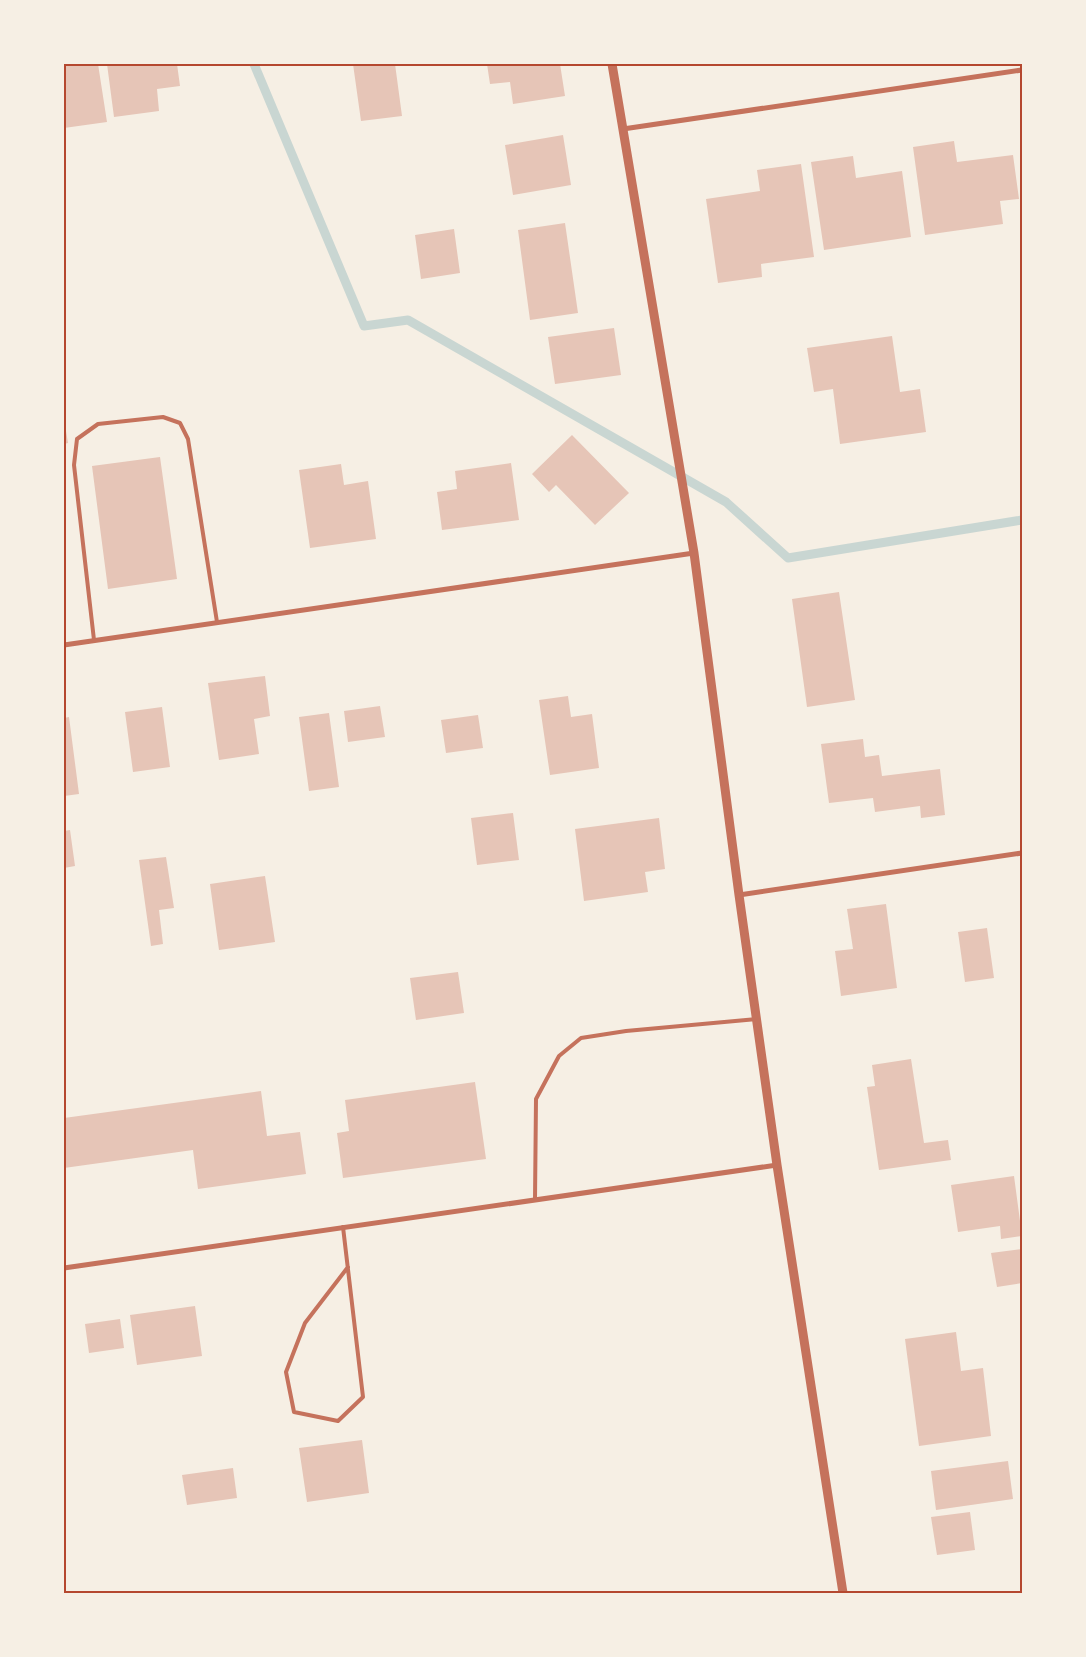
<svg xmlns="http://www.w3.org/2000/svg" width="1086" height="1657" font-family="Rubik,sans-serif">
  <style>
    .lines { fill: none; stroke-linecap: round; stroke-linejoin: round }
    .stream { stroke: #c9d6d2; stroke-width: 9 }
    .building { fill: #e6c5b7 }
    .service { stroke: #c5725c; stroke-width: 4 }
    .minor { stroke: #c5725c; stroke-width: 5 }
    .tertiary { stroke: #c5725c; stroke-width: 9 }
    .neatline { fill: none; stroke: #b5482f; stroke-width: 2 }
  </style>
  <rect width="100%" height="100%" fill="#f6efe4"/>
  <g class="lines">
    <!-- stream -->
    <path class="stream" d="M254 64 364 326 408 320 726 502 788 558 1022 520"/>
  </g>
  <!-- building -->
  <path class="building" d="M64 64H98L107 122 64 128Z
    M107 64H177L180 86 157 89 159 111 114 117Z
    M353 64H395L402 116 361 121Z
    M487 64H560L565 96 513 104 510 82 490 84Z
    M563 135 571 185 513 195 505 145Z
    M954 141 957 162 1013 155 1019 199 1000 201 1003 224 925 235 913 147Z
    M853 156 856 178 902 171 911 237 824 250 811 162Z
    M801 164 814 257 761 264 762 277 718 283 706 199 760 191 757 170Z
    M565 223 578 313 530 320 518 230Z
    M454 229 460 273 421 279 415 235Z
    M614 328 621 375 555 384 548 337Z
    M892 336 900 392 920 389 926 432 840 444 833 389 814 392 807 348Z
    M64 419 68 443 64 444Z
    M572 435 629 493 595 525 556 485 549 492 532 474Z
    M160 457 177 579 108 589 92 466Z
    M511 463 519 520 442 530 437 492 457 489 455 471Z
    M341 464 344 485 368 481 376 539 310 548 299 470Z
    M839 592 855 700 807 707 792 599Z
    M265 676 270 716 254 719 259 754 219 760 208 683Z
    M568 696 571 717 592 714 599 768 550 775 539 700Z
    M380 706 385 737 348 742 344 711Z
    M162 707 170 767 133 772 125 712Z
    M329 713 339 787 309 791 299 717Z
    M478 715 483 748 446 753 441 720Z
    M69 717 79 794 64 796V718Z
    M863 739 865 757 879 755 882 776 940 769 945 815 921 818 920 806 875 812 873 798 829 803 821 744Z
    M513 813 519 860 477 865 471 818Z
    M659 818 665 869 645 872 648 892 584 901 575 829Z
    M70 830 75 866 64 868V831Z
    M166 857 174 908 159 910 163 944 151 946 139 860Z
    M265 876 275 942 219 950 210 884Z
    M886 904 897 988 841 996 835 951 853 949 847 909Z
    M987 928 994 978 965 982 958 932Z
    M458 972 464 1013 416 1020 410 978Z
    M911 1059 924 1143 948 1140 951 1160 879 1170 867 1087 875 1086 872 1065Z
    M475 1082 486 1159 343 1178 337 1133 349 1131 345 1100Z
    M261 1091 267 1136 300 1132 306 1174 198 1189 193 1150 64 1168V1118Z
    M1014 1176 1022 1236 1001 1239 1000 1226 958 1232 951 1185Z
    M1022 1249V1283L997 1287 991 1253Z
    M195 1306 202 1356 137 1365 130 1315Z
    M120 1319 124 1348 89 1353 85 1324Z
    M956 1332 961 1371 983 1368 991 1436 919 1446 905 1339Z
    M362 1440 369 1493 307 1502 299 1448Z
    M1008 1461 1013 1499 936 1510 931 1471Z
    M233 1468 237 1498 187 1505 182 1475Z
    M970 1512 975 1550 937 1555 931 1517Z"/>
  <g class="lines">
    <!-- service -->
    <path class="service" d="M94 640 74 465 77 439 98 424 163 417 180 423 188 439 217 622
      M535 1199 536 1099 559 1056 581 1038 626 1031 757 1019
      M343 1227 363 1397 338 1421 294 1412 286 1372 305 1323 348 1267"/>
    <!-- minor -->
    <path class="minor" d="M623 129 1022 70
      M64 645 694 553
      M739 895 1022 853
      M64 1268 777 1165"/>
    <!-- tertiary -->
    <path class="tertiary" d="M612 64 694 553 739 895 777 1165 843 1593"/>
  </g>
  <!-- border -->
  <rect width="1086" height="1657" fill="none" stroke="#f6efe4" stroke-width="130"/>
  <rect x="65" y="65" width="956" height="1527" class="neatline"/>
</svg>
